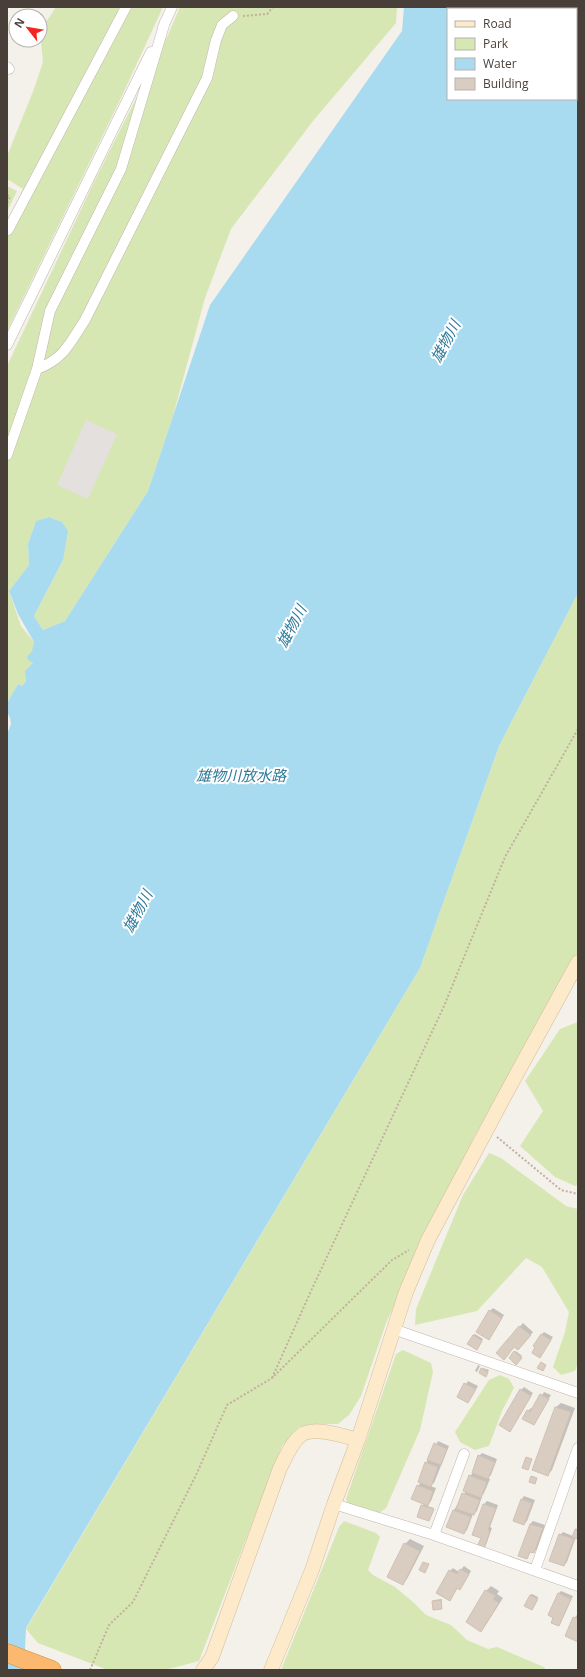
<svg xmlns="http://www.w3.org/2000/svg" width="585" height="1677" font-family="'Open Sans','Noto Sans JP',sans-serif">
  <style>
    .green { fill: #d7e7b4 }
    .parking { fill: #e3e0de }
    .water { fill: #a8dbef; fill-rule: evenodd }
    .shadow { fill: #0003 }
    .building { fill: #d9cdc2; stroke: #d0c1b2 }
    .lines { fill: none; stroke-linecap: round; stroke-linejoin: round }
    .street-casing { stroke: #c0b6ac; stroke-width: 11 }
    .secondary-casing { stroke: #d3bc9a; stroke-width: 15 }
    .highway-casing { stroke: #d98c3e; stroke-width: 19 }
    .path { stroke: #c1b09e; stroke-width: 2; stroke-dasharray: 2 2; stroke-linecap: butt }
    .street { stroke: #fff; stroke-width: 10 }
    .secondary { stroke: #fdeacb; stroke-width: 14 }
    .highway { stroke: #fab96f; stroke-width: 18 }
    .labels { text-anchor: middle; dominant-baseline: central; stroke-width: 4; stroke-linejoin: round; paint-order: stroke }
    .water-label { font-size: 15px; font-style: italic; fill: #2e7a9a; stroke: #fff }
  </style>
  <rect width="100%" height="100%" fill="#f4f0ea"/>
  <!-- green -->
  <path class="green" d="M56 7H163L120 100 7 331V222L23 189 7 179V156L34 89 43 62 40 31Z
    M180 7H397L396 23 313 121 231 229 205 298 173 416 148 491 65 621 43 630 34 616 63 560 62 522 49 517 36 521 28 544 29 565 9 591 21 626 34 642C33 649 34 655 33 662 33 669 27 680 22 686L18 684 7 703V366L95 180 168 35Z
    M7 186 17 191 7 212Z
    M578 593V952L474 1137 386 1323 361 1396 349 1415 338 1424H313L299 1427 282 1446 199 1661 165 1670H108L38 1643 26 1629 420 968 499 746Z
    M578 1022V1184L575 1186 555 1177 520 1146 543 1111 525 1081 560 1029Z
    M489 1153 501 1158 566 1206 578 1209V1363L575 1371 561 1375 553 1367 565 1332 569 1312 542 1267 526 1258 477 1311 415 1325 416 1309 463 1195Z
    M403 1350 431 1363 433 1372 420 1430 386 1508 378 1514 348 1506 346 1499 396 1354Z
    M500 1375 509 1379 514 1388 502 1411 489 1446 475 1450 460 1442 455 1432 489 1380Z
    M344 1521 376 1533 380 1537 368 1570 373 1575 395 1587 413 1602 426 1615 451 1625 467 1640 488 1649 497 1647 544 1667 546 1670H281L339 1527Z"/>
  <!-- parking -->
  <path class="parking" d="M86 420 117 434 88 499 57 485Z"/>
  <!-- water -->
  <path class="water" d="M404 7H578V593L499 746 420 968 26 1628 24 1670H7V734L11 724 10 718 7 712V703L18 684 22 686 26 681 25 671 33 663 28 660 27 657 32 651 34 642 18 614 9 591 29 565 28 544 36 521 49 517 62 522 68 531 63 560 34 616 43 630 65 621 148 491 210 305 402 31ZM448 9H576V99H448Z"/>
  <!-- shadow -->
  <path class="shadow" d="M493 1308 504 1315 491 1336 490 1311Z
    M523 1323 533 1332 521 1346H515L497 1353Z
    M544 1332 553 1337 540 1357 542 1334Z
    M475 1334 483 1339 478 1348 473 1335Z
    M516 1351 522 1356 516 1363 510 1358Z
    M478 1365 480 1366 477 1372 475 1371Z
    M483 1368 489 1370 487 1374 480 1373Z
    M468 1381 478 1386 468 1402 458 1397Z
    M524 1387 533 1393 512 1428 521 1390Z
    M544 1392 551 1395 534 1424 528 1411 531 1408 533 1409Z
    M561 1403 575 1408 552 1470 548 1475 556 1407Z
    M438 1441 449 1446 434 1483 430 1486 436 1488 431 1501 427 1506 434 1508 429 1520 422 1506 425 1503 418 1486 421 1482 426 1463Z
    M482 1453 497 1459 491 1475 487 1478 490 1479 484 1493 481 1497H482L477 1511 473 1514 467 1530 464 1533 454 1510 466 1491 470 1476 474 1472 479 1456Z
    M524 1496 535 1500 527 1521 524 1524 522 1499Z
    M487 1501 498 1505 490 1527 492 1528 486 1545 483 1548 482 1537 473 1534 484 1504Z
    M533 1521 545 1525 537 1549 534 1552 531 1551 527 1558 530 1524Z
    M577 1528 578 1538 576 1537 567 1562 564 1565 560 1535 563 1532 573 1536Z
    M410 1539 424 1546 407 1579 402 1584 405 1544Z
    M464 1566 471 1571 463 1585 460 1588 458 1587 450 1600V1571L453 1568 459 1572Z
    M491 1586 499 1591 497 1594 503 1598 485 1626 481 1630 467 1622 486 1591Z
    M561 1591 573 1596 561 1622 558 1625 554 1617 558 1594Z
    M532 1594 538 1597 533 1607 530 1595Z
    M442 1599 441 1608 433 1601 434 1600Z
    M578 1614V1641L574 1618Z"/>
  <!-- building -->
  <path class="building" d="M489 1310 502 1318 489 1340 476 1332Z
    M519 1326 531 1335 518 1350 514 1347 504 1360 496 1353Z
    M541 1334 551 1340 540 1358 532 1353 535 1347 533 1346Z
    M473 1335 482 1341 477 1350 467 1344Z
    M514 1351 522 1358 516 1365 509 1358Z
    M541 1362 546 1365 543 1371 537 1368Z
    M481 1368 488 1372 486 1377 479 1373Z
    M464 1383 476 1389 468 1403 457 1397Z
    M520 1389 531 1396 510 1432 499 1425Z
    M540 1394 549 1399 534 1425 522 1419 527 1410 530 1412Z
    M555 1407 571 1412 548 1476 532 1470Z
    M434 1443 447 1449 441 1465 427 1460Z
    M478 1455 495 1462 488 1479 472 1473Z
    M526 1457 532 1459 528 1470 522 1468Z
    M425 1462 438 1467 431 1487 418 1482Z
    M469 1475 487 1482 481 1498 463 1491Z
    M531 1476 537 1478 535 1484 529 1482Z
    M417 1485 433 1491 428 1506 411 1499Z
    M462 1493 480 1500 474 1515 456 1509Z
    M521 1499 532 1503 524 1525 513 1521Z
    M483 1504 496 1508 488 1530 490 1531 484 1549 477 1547 481 1538 472 1535Z
    M421 1505 434 1509 429 1521 417 1517Z
    M453 1510 471 1517 464 1534 446 1527Z
    M530 1524 543 1528 534 1553 530 1552 527 1559 518 1556Z
    M575 1529 578 1530V1539L572 1537Z
    M559 1534 574 1539 564 1566 549 1561Z
    M404 1543 420 1551 403 1585 387 1577Z
    M423 1562 429 1564 425 1573 419 1570Z
    M460 1569 469 1574 460 1590 457 1588 450 1601 436 1593 449 1570 457 1574Z
    M485 1590 496 1596 493 1599 499 1603 481 1632 466 1622Z
    M558 1593 571 1599 559 1626 551 1623 553 1618 548 1615Z
    M530 1595 538 1599 532 1610 524 1606Z
    M441 1600 442 1609 433 1610 432 1601Z
    M573 1617 578 1619V1642L565 1636Z"/>
  <g class="lines">
    <defs>
      <path id="street" d="M163 27 172 7
        M7 67 9 69
        M8 230 126 7
        M7 345 151 52
        M37 369C64 359 70 343 85 320L207 78 216 40 222 25 233 16
        M7 455 37 369 50 311 121 169 165 22
        M393 1329 578 1393
        M334 1504 434 1535 578 1586
        M434 1535 464 1454
        M535 1570 578 1448"/>
      <path id="secondary" d="M203 1670 212 1657 280 1468C286 1457 290 1445 300 1436 312 1425 344 1436 358 1440
        M271 1670 312 1570 334 1504 358 1440 406 1292 428 1240 503 1099 578 962"/>
      <path id="highway" d="M7 1653 52 1670"/>
    </defs>
    <!-- street casing -->
    <use href="#street" class="street-casing"/>
    <!-- secondary casing -->
    <use href="#secondary" class="secondary-casing"/>
    <!-- highway casing -->
    <use href="#highway" class="highway-casing"/>
    <!-- path -->
    <path class="path" d="M243 16 267 14 273 7
      M7 195 10 197 7 203
      M497 1137 561 1190 578 1194
      M272 1378 311 1291 444 1006 505 857 578 729
      M90 1670 109 1625 133 1602 197 1473 227 1405 272 1378 392 1260 409 1250"/>
    <!-- street -->
    <use href="#street" class="street"/>
    <!-- secondary -->
    <use href="#secondary" class="secondary"/>
    <!-- highway -->
    <use href="#highway" class="highway"/>
  </g>
  <g class="labels">
    <!-- water labels -->
    <g class="water-label">
      <text transform="translate(445 341) rotate(-62)">雄物川</text>
      <text transform="translate(291 626) rotate(-62)">雄物川</text>
      <text x="241" y="775">雄物川放水路</text>
      <text transform="translate(137 911) rotate(-62)">雄物川</text>
    </g>
  </g>
  <!-- border -->
  <rect width="585" height="1677" fill="none" stroke="#483f38" stroke-width="16"/>
  <!-- legend -->
  <rect x="447" y="8" width="130" height="92" fill="#ffffff" stroke="#b6b2af"/>
  <rect x="455" y="21" width="20" height="6" fill="#fdeacb" stroke="#b6b2af"/>
  <text x="483" y="28" font-size="12" fill="#483f38">Road</text>
  <rect x="455" y="38" width="20" height="12" fill="#d7e7b4" stroke="#b6b2af"/>
  <text x="483" y="48" font-size="12" fill="#483f38">Park</text>
  <rect x="455" y="58" width="20" height="12" fill="#a8dbef" stroke="#b6b2af"/>
  <text x="483" y="68" font-size="12" fill="#483f38">Water</text>
  <rect x="455" y="78" width="20" height="12" fill="#d9cdc2" stroke="#b6b2af"/>
  <text x="483" y="88" font-size="12" fill="#483f38">Building</text>
  <!-- north arrow -->
  <g transform="translate(28 28) rotate(301)"><circle r="19" fill="#ffffff" stroke="#b6b2af"/>
  <path d="M0-3L7 15L0 10L-7 15Z" fill="#f42521"/>
  <text y="-6" font-size="11" font-weight="bold" text-anchor="middle" fill="#483f38">N</text>
  </g>
</svg>
